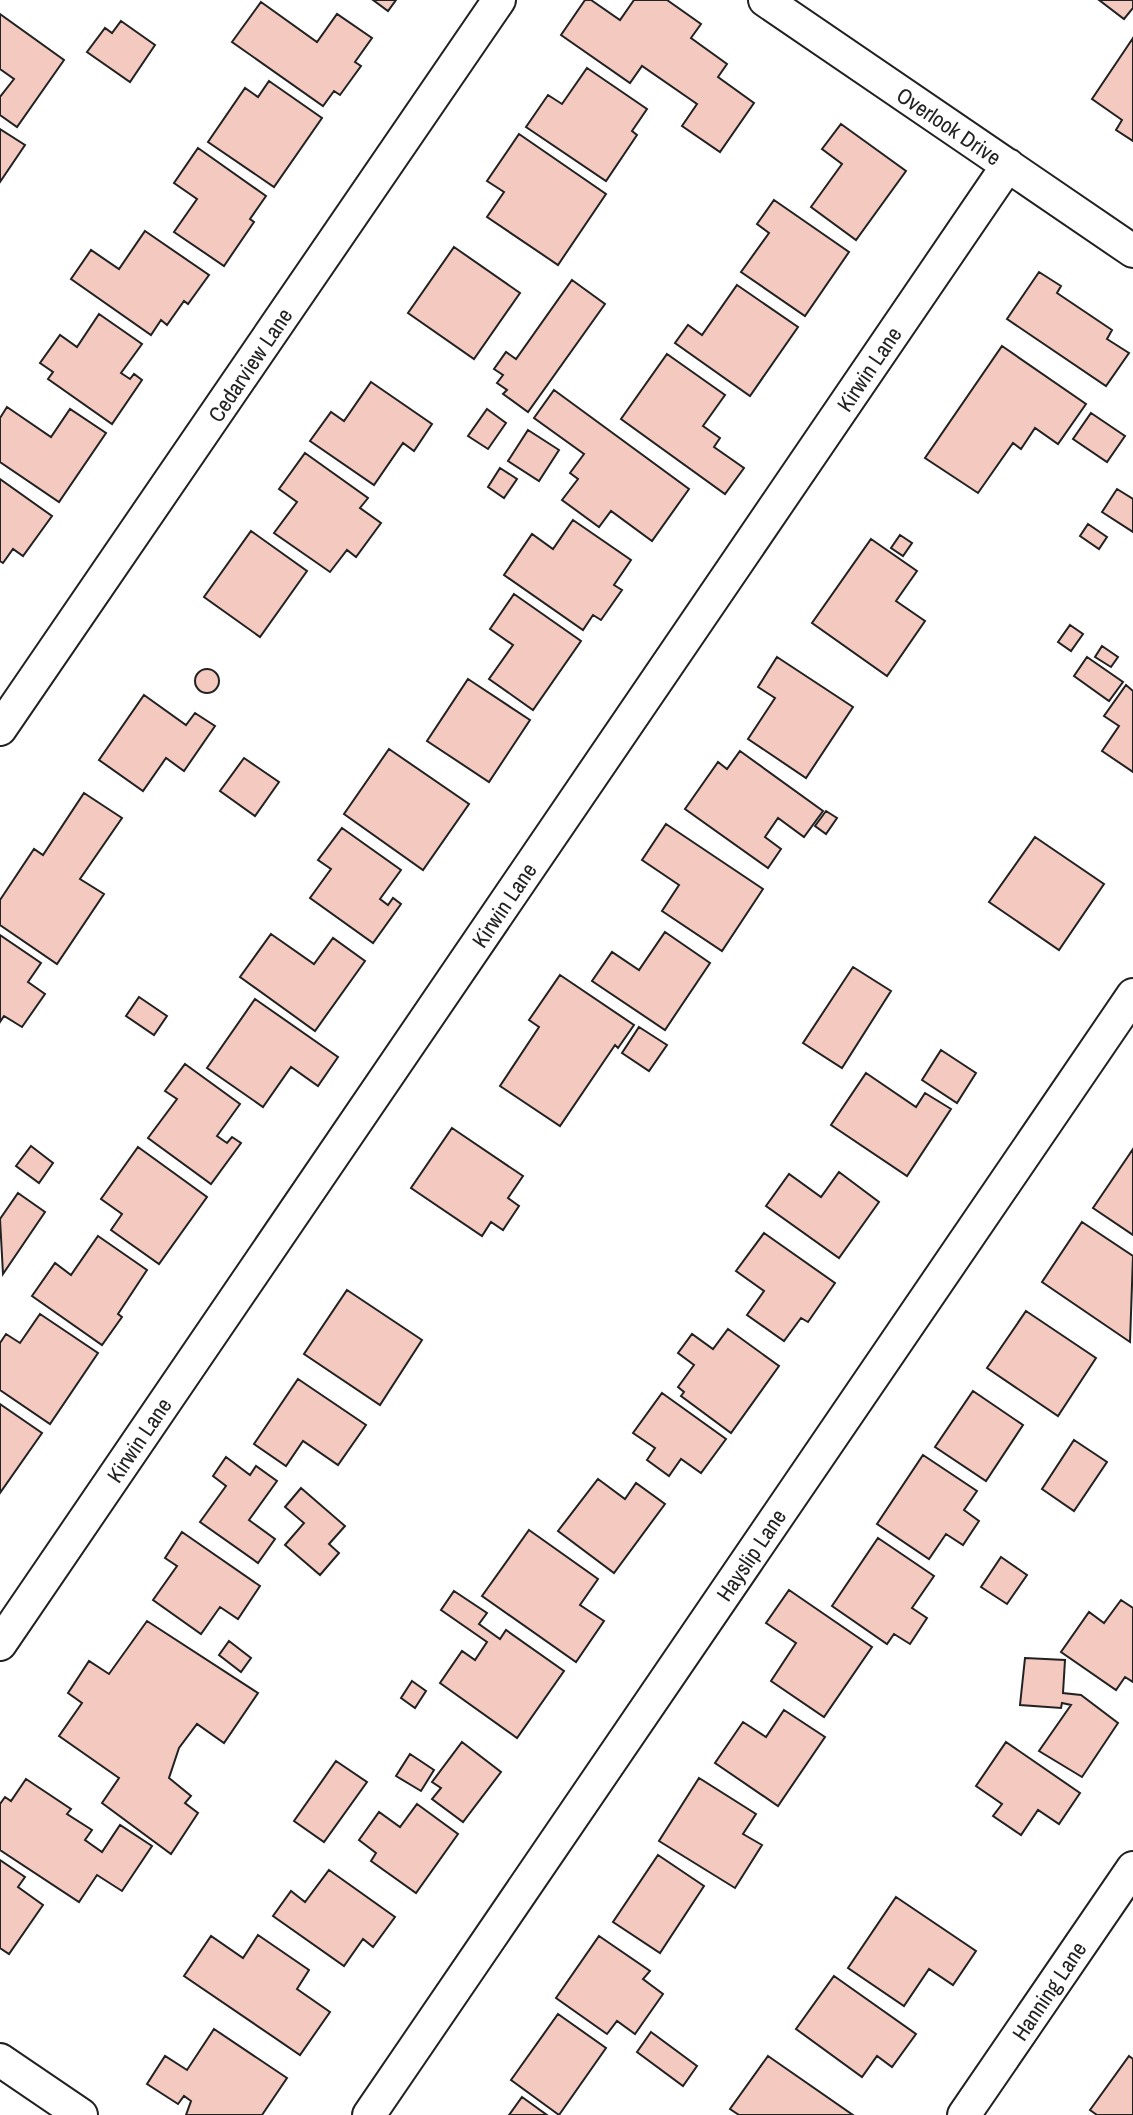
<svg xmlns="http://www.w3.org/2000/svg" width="1133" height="2115" font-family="'Archivo Narrow',sans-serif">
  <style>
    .building { fill: #f3c9c0; stroke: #222; stroke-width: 2 }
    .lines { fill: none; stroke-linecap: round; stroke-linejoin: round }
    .street-casing { stroke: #222; stroke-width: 36 }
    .street { stroke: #fff; stroke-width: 32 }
    .labels { text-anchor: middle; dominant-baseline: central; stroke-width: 6; stroke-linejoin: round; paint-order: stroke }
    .street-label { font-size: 22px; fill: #222; stroke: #fff }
  </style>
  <rect width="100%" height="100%" fill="#fff"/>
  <!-- building -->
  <path class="building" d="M373 0H396L388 11Z
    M585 0H591L620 20 634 0H667L701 24 691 38 727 64 718 77 754 103 720 152 682 126 697 104 642 66 630 83 561 35Z
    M1099 0H1133V8L1124 19Z
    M261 2 317 42 337 14 372 38 355 62 361 66 340 95 334 91 323 106 232 42Z
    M0 14 64 60 17 127 0 115V97L14 79 0 69Z
    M121 21 155 45 130 82 87 52 105 28 112 33Z
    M1133 38V141L1116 130 1122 120 1092 99Z
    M587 68 647 109 632 131 637 135 606 181 526 127 548 95 562 104Z
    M269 81 322 118 274 187 208 142 245 88 258 97Z
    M841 124 906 171 856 240 811 207 842 164 822 149Z
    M0 129 25 145 0 182Z
    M519 134 606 194 558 265 487 217 504 192 487 181Z
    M198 148 266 196 250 219 254 222 224 266 174 232 197 199 174 183Z
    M774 200 849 252 805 316 741 272 769 233 757 224Z
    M145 231 209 275 188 304 184 301 167 325 161 320 151 335 71 279 91 250 119 269Z
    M454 247 520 293 474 359 408 313Z
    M1039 272 1061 286 1057 293 1112 330 1107 339 1129 353 1106 386 1007 319Z
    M572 280 605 304 528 412 503 394 507 390 497 383 503 375 494 369 506 352 516 359Z
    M737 285 798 327 750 396 675 343 688 325 702 335Z
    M99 314 142 344 121 373 130 379 134 374 142 380 112 424 48 379 53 372 40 363 60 335 77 347Z
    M1002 346 1086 404 1058 444 1035 428 1021 449 1013 443 978 493 925 458Z
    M667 354 725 395 703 426 720 438 714 447 744 468 725 494 621 419Z
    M371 382 432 424 414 451 403 443 374 485 310 441 331 412 344 421Z
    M554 390 689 489 652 541 611 511 599 527 562 500 578 479 570 473 584 454 534 418Z
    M7 407 51 437 70 409 106 433 59 502 0 462V418Z
    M487 409 506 423 488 449 468 436Z
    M1091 413 1125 436 1107 462 1073 439Z
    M528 430 559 450 539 481 508 461Z
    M305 453 368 498 360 508 381 523 356 557 347 550 330 572 274 533 297 502 279 489Z
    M500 468 517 479 504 498 488 487Z
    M0 479 52 516 23 556 13 549 3 563 0 561Z
    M1117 489 1133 499V532L1102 512Z
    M573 520 631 560 614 585 622 590 601 620 593 615 583 630 504 575 532 534 553 549Z
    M1088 524 1107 537 1099 549 1080 536Z
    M251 531 307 571 260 637 204 597Z
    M900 535 912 543 903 556 891 548Z
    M871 539 917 571 896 601 925 621 887 676 812 623Z
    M514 594 581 641 533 710 489 679 513 645 490 629Z
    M1070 625 1083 634 1071 651 1058 642Z
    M1102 646 1118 657 1111 667 1095 657Z
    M777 657 853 707 806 778 748 739 775 698 758 687Z
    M1087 657 1123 682 1109 701 1074 676Z
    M195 681a12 12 0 1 1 24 0a12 12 0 1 1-24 0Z
    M468 679 530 720 489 782 427 741Z
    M1126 685 1133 691V772L1102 751 1119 726 1104 716Z
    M144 695 186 725 195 713 215 726 184 771 166 758 143 791 99 760Z
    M389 749 469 804 423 870 344 814Z
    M740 751 823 811 804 837 778 818 765 837 781 849 768 868 685 809 718 762 727 769Z
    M244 758 279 782 255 816 220 791Z
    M84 793 122 818 80 879 104 894 57 964 0 925V900L34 849 43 855Z
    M826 811 837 818 826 834 815 826Z
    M666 824 763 889 722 951 662 911 679 885 642 860Z
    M342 828 401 870 380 899 388 905 393 898 401 904 373 943 310 898 331 869 318 860Z
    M1035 837 1104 884 1059 950 989 902Z
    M665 932 710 963 665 1030 592 981 612 952 639 970Z
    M271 934 314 964 333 938 365 961 315 1031 240 977Z
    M0 935 41 963 28 982 45 994 22 1027 4 1016 0 1022Z
    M853 967 891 991 842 1068 803 1043Z
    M560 975 634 1025 618 1048 615 1045 560 1126 500 1086 539 1027 529 1020Z
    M139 997 167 1016 154 1035 126 1016Z
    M255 999 338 1057 318 1086 291 1067 263 1107 207 1068Z
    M639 1027 667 1045 649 1071 622 1053Z
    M941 1050 976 1073 957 1103 922 1080Z
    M185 1064 240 1104 217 1136 227 1143 232 1137 241 1143 211 1184 148 1138 177 1099 165 1091Z
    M866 1073 916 1107 925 1093 951 1109 907 1176 831 1125Z
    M452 1128 523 1176 508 1198 519 1206 503 1230 491 1222 482 1236 411 1188Z
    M31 1146 53 1163 39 1183 16 1166Z
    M138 1147 207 1197 159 1264 111 1230 122 1214 101 1199Z
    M1133 1149V1235L1093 1208Z
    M839 1172 879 1202 839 1258 766 1206 789 1174 821 1197Z
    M18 1193 45 1212 3 1274 0 1219Z
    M1082 1222 1133 1256 1130 1342 1042 1282Z
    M764 1233 835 1283 808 1322 801 1318 784 1341 747 1315 764 1291 736 1271Z
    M98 1236 147 1270 118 1314 122 1317 102 1345 32 1296 55 1263 71 1275Z
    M347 1290 422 1340 380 1405 304 1354Z
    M1026 1311 1096 1358 1058 1416 987 1368Z
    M40 1314 98 1353 50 1424 0 1390V1343L6 1334 20 1343Z
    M728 1329 779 1366 731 1433 681 1396 684 1392 678 1387 694 1365 678 1353 692 1334 713 1349Z
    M298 1379 366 1425 338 1465 303 1441 286 1466 254 1444Z
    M973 1391 1023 1425 986 1481 935 1447Z
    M662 1393 726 1439 701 1473 681 1459 669 1476 647 1460 655 1448 633 1433Z
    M0 1404 42 1433 0 1493Z
    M1074 1440 1107 1462 1074 1511 1042 1489Z
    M923 1455 977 1491 964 1510 979 1521 963 1545 946 1534 929 1559 877 1524Z
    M226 1457 250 1475 256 1466 277 1481 249 1520 275 1539 258 1563 200 1522 226 1486 213 1476Z
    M598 1479 625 1499 636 1483 665 1504 614 1573 558 1531Z
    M301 1488 345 1526 329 1544 339 1553 320 1575 285 1545 304 1523 285 1507Z
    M529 1530 598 1579 580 1605 604 1621 576 1662 482 1596Z
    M182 1532 260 1586 238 1619 220 1607 201 1634 153 1600 177 1566 165 1558Z
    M878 1538 934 1576 912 1608 927 1618 910 1644 894 1634 887 1644 832 1606Z
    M1001 1557 1027 1575 1007 1604 981 1587Z
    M789 1590 872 1647 824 1717 771 1681 796 1643 766 1623Z
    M454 1591 487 1613 479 1624 500 1639 506 1630 564 1671 517 1738 440 1683 462 1651 475 1660 487 1642 441 1610Z
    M1121 1600 1133 1608V1682L1125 1677 1116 1690 1061 1652 1089 1612 1104 1623Z
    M147 1621 258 1693 224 1743 197 1724 179 1748 169 1778 191 1796 185 1803 198 1813 171 1854 102 1803 119 1778 59 1736 82 1703 68 1693 89 1661 109 1674Z
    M229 1641 251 1658 241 1672 219 1655Z
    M1025 1658 1065 1660 1063 1693 1081 1695 1118 1723 1082 1777 1039 1751 1071 1705 1062 1703 1061 1708 1020 1705Z
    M412 1681 426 1691 415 1708 401 1698Z
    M784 1710 825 1737 778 1806 715 1763 743 1722 766 1737Z
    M462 1742 501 1772 463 1822 432 1799 441 1788 432 1782Z
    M1006 1742 1080 1793 1059 1824 1038 1810 1021 1835 993 1816 1002 1804 976 1786Z
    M410 1754 434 1770 421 1791 396 1776Z
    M336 1761 367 1782 324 1842 294 1821Z
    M699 1778 756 1814 743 1834 762 1845 735 1888 659 1841Z
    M26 1779 71 1809 67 1814 92 1830 85 1840 102 1852 120 1825 152 1846 122 1891 97 1875 79 1902 0 1850V1804L5 1797 11 1801Z
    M417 1804 458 1834 416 1893 371 1861 376 1853 359 1840 379 1812 400 1827Z
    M658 1855 704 1886 660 1953 613 1922Z
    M0 1860 25 1877 18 1887 43 1905 9 1954 0 1948Z
    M329 1870 395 1917 373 1947 363 1939 344 1966 273 1916 291 1891 305 1902Z
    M896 1897 976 1951 953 1985 929 1969 904 2006 848 1968Z
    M258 1935 309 1970 297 1989 330 2012 300 2055 184 1976 211 1936 243 1958Z
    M599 1936 650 1971 643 1979 663 1994 635 2034 617 2021 607 2034 556 1998Z
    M834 1976 916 2034 892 2067 877 2056 862 2077 796 2029Z
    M558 2014 606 2048 559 2115 511 2080Z
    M214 2029 287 2078 262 2115H186L191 2101 184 2096 178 2104 147 2084 165 2056 187 2070Z
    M651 2032 697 2066 683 2086 637 2052Z
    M768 2056 853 2115H739L730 2109Z
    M1129 2056 1133 2059V2115H1097L1090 2110Z
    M522 2097 547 2115H509Z"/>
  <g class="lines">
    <defs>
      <path id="street" d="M765 0 1133 251
        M0 729 499 0
        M0 1644 1008 165
        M0 2060 81 2115
        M369 2115 1133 995
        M964 2115 1133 1868"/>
    </defs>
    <!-- street casing -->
    <use href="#street" class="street-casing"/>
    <!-- street -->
    <use href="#street" class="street"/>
  </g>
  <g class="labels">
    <!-- street labels -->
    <g class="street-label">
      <text transform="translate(949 126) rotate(34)">Overlook Drive</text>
      <text transform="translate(250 365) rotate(-56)">Cedarview Lane</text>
      <text transform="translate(869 369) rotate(-56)">Kirwin Lane</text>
      <text transform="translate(504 905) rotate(-56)">Kirwin Lane</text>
      <text transform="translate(139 1440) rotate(-56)">Kirwin Lane</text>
      <text transform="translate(751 1555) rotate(-56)">Hayslip Lane</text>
      <text transform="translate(1049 1991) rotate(-56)">Hanning Lane</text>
    </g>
  </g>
</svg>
